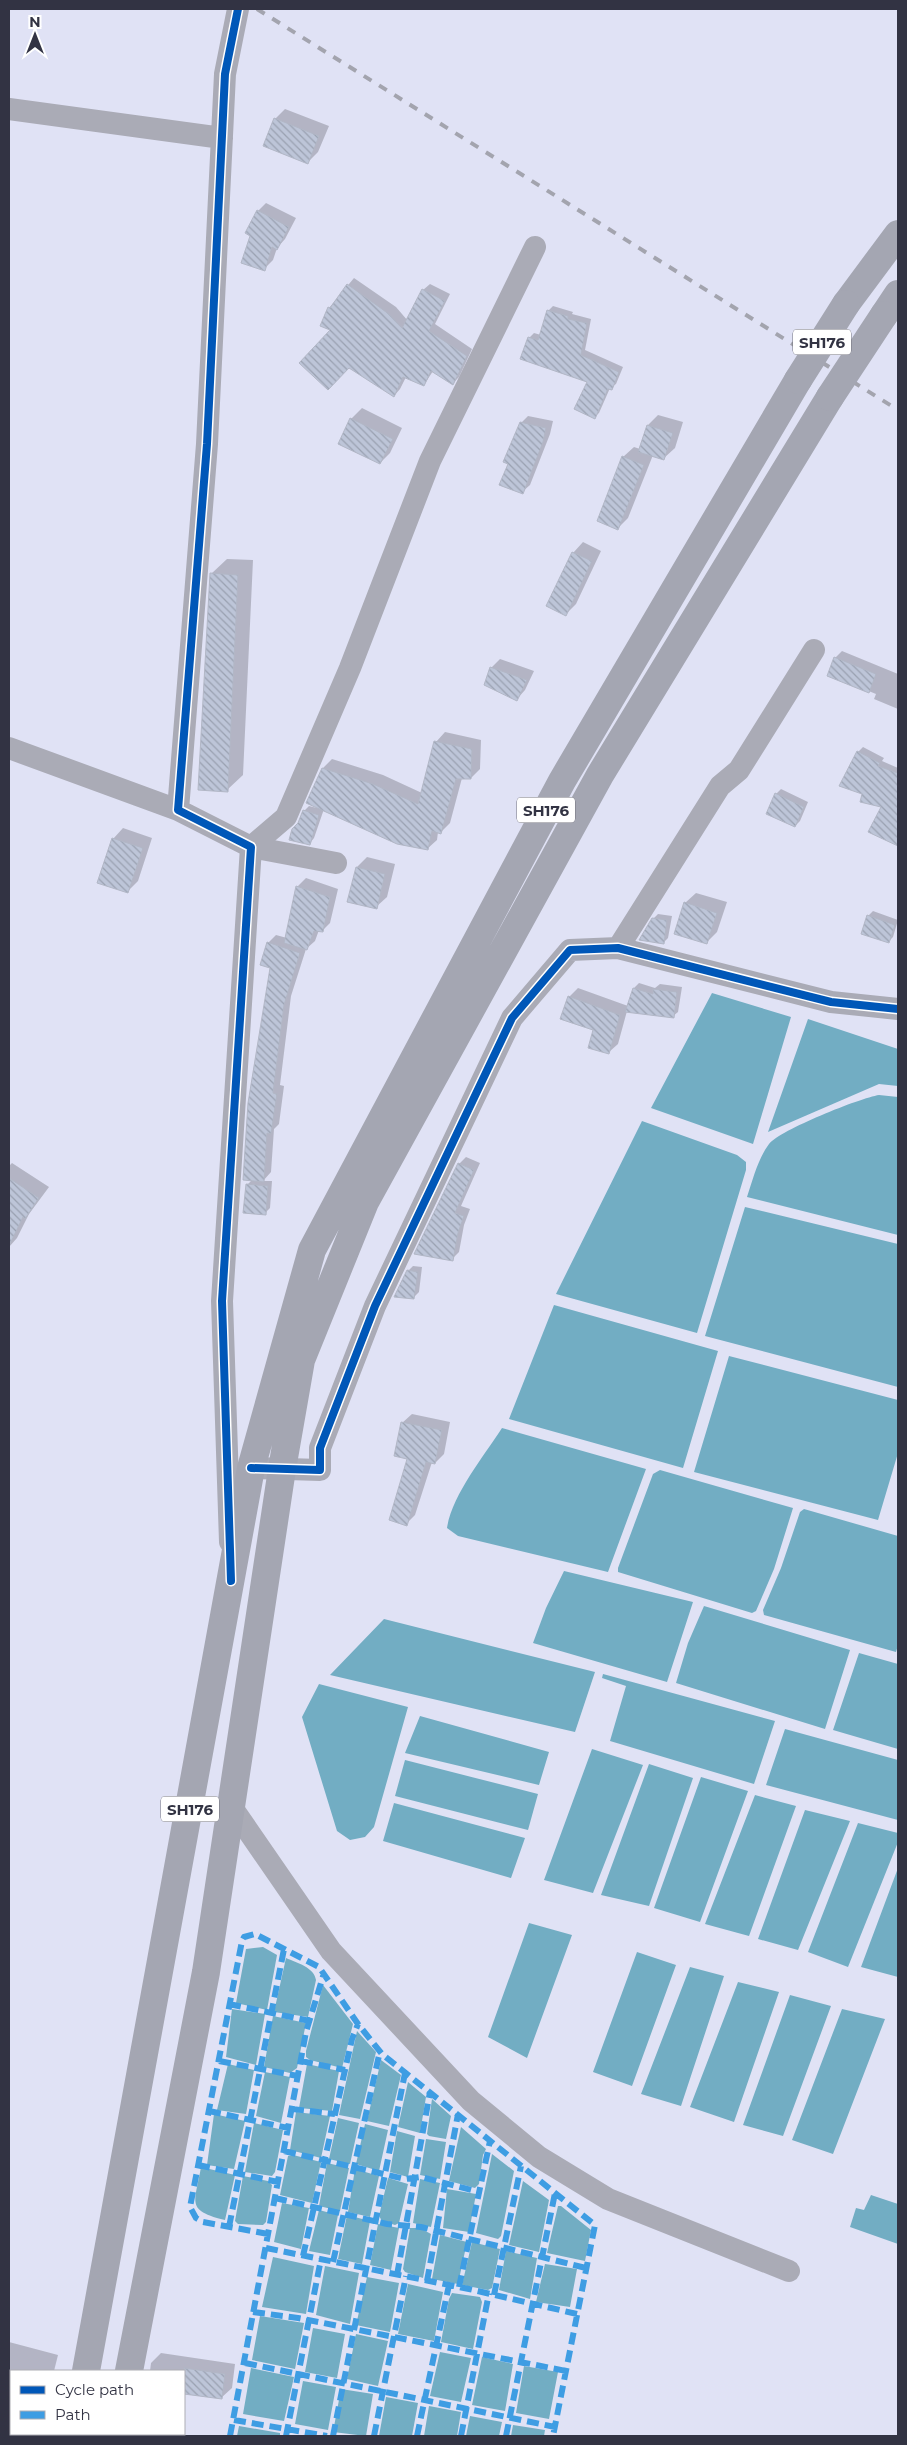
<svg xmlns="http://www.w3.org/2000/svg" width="907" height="2445" font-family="Montserrat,sans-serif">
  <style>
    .water { fill: #72adc3 }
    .shadow { fill: #0003 }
    .building { fill: url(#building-back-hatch); stroke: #b2b7c6 }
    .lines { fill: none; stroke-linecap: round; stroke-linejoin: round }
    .street { stroke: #aaabb6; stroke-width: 22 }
    .primary { stroke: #a4a6b2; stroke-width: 28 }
    .rail { stroke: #a3a4ae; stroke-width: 4; stroke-dasharray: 9 9; stroke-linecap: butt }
    .primary-bridge { stroke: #a4a6b2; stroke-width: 28 }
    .quiet { stroke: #3e9de3; stroke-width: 6; stroke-dasharray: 12 6; stroke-linecap: butt }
    .cycleway-casing { stroke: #fff; stroke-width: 11 }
    .cycleway { stroke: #0057b8; stroke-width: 8 }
    .labels { text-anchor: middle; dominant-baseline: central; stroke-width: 4.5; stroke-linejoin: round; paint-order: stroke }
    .shield { fill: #fff; stroke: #70707b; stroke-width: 1 }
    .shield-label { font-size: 15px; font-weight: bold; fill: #323343 }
  </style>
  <defs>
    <pattern id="building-back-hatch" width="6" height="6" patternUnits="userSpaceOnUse" patternTransform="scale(1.25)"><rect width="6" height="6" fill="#bdc5d8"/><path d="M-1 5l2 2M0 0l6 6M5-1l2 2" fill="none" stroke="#9aa1b1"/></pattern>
  </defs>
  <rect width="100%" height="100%" fill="#e0e2f5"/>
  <!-- water -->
  <path class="water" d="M712 993 791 1017 753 1144 651 1108Z
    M808 1019 898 1049V1086L879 1084 768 1132Z
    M879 1095 898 1097V1235L747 1197C753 1179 758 1159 769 1144 780 1130 860 1098 879 1095Z
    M642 1121 737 1155 746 1162V1170L697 1333 556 1294Z
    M745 1207 898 1244V1387L705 1336Z
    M554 1305 718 1351 683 1468 509 1419Z
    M729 1356 898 1400V1453L878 1520 694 1472Z
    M502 1428 646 1469 608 1572 458 1536 447 1528C452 1495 484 1456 502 1428Z
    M660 1470 793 1508 774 1569 756 1611 752 1613 618 1572V1568L653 1474Z
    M804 1509 898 1536V1645L896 1652 764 1615 763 1610 781 1568 800 1512Z
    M564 1571 693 1602 667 1682 533 1643 546 1608Z
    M704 1606 850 1650 825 1729 676 1683 688 1643Z
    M384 1619 595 1672 575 1732 330 1675Z
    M859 1653 898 1664V1749L833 1730Z
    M603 1674 775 1721 754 1784 610 1741 626 1686 602 1678Z
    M319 1684 408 1707 374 1827 365 1837 350 1840 337 1831 302 1717Z
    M420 1716 549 1752 539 1785 405 1753Z
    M785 1729 898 1760V1820L766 1785Z
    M592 1749 643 1765 593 1893 544 1880Z
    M405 1760 538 1794 528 1830 395 1796Z
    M649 1764 693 1778 649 1906 601 1895Z
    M701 1777 748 1791 700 1922 654 1908Z
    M755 1795 796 1806 749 1936 705 1924Z
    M394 1803 525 1838 511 1878 383 1841Z
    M805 1810 850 1821 798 1950 758 1939Z
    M858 1823 898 1833V1842L848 1967 808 1952Z
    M898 1868V1977L861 1967Z
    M529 1923 572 1935 527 2058 488 2037Z
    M263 1947 277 1955 267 2010 236 2003 246 1949Z
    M637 1952 676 1965 632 2086 593 2072Z
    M286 1958C297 1963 314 1967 316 1980L308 2017 274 2012Z
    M690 1967 724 1976 681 2106 641 2094Z
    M738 1982 779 1992 734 2122 690 2107Z
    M323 1985 353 2024 342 2068 310 2060 306 2057V2051Z
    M790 1995 831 2006 783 2136 743 2125Z
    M232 2009 265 2014 256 2065 226 2057Z
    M842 2009 885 2019 833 2154 792 2140Z
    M273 2016 306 2023 297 2068 290 2073 264 2067Z
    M357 2031 376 2052 360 2119 339 2115Z
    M381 2060 401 2075 389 2126 367 2121Z
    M228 2064 254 2070 246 2114 217 2110Z
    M307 2064 339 2071 332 2111 299 2108Z
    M265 2072 290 2077 281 2123 256 2116Z
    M408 2082 426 2097 420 2133 398 2127Z
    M432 2099 451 2116 446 2139 429 2136 427 2134Z
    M296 2112 330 2116 321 2158 290 2150Z
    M214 2114 245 2121 234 2169 207 2165Z
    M338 2118 359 2123 350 2164 329 2159Z
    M254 2123 283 2130 275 2172 272 2176 245 2172Z
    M365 2124 388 2130 379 2171 356 2164Z
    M461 2127 486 2149 483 2155 479 2184 475 2188 449 2181Z
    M397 2131 415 2136 408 2177 390 2172Z
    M426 2139 446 2142 440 2179 420 2175Z
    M492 2154 514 2171 501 2236 498 2239 476 2233Z
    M293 2155 321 2162 312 2203 280 2195 288 2156Z
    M327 2163 349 2168 340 2211 319 2206Z
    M201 2167 235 2175 225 2220C185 2210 195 2203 201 2167Z
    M355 2169 379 2176 370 2217 348 2212Z
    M243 2176 268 2181 272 2185 266 2222 263 2225 238 2224 235 2221Z
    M388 2178 408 2184 399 2223 395 2225 382 2221 379 2216Z
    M420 2179 440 2183 431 2227 413 2223Z
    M523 2181 549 2200 539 2252 509 2245Z
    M447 2189 476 2194 469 2232 443 2228Z
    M871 2195 898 2204V2244L850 2227 856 2208 864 2210Z
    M282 2203 309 2208 301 2249 274 2242Z
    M558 2206H561L591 2230 585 2261 547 2253Z
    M319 2210 338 2215 330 2255 309 2251Z
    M347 2215 370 2221 362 2264 338 2259Z
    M378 2224 399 2228 391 2270 370 2265Z
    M410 2228H420L431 2234 423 2278 405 2272 403 2269Z
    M440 2235 467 2242 458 2284 432 2279Z
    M472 2242 500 2249 492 2288 488 2290 462 2285Z
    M506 2251 537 2258 530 2299 499 2290Z
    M273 2257 314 2266 306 2314 262 2307Z
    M545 2264 577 2269 570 2307 536 2302Z
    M325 2266 359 2273 350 2324 316 2315Z
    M367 2277 399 2283 390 2332 356 2325Z
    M408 2284 443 2292 434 2341 398 2334Z
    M452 2293 480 2297 482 2302 473 2349 441 2342 449 2299Z
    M260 2316 304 2323 295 2369 252 2360Z
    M313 2328 345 2334 337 2378 305 2372Z
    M356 2334 388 2341 378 2386 347 2379Z
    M440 2352 471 2358 461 2402 430 2396Z
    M482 2357 513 2364 505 2411 472 2405Z
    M524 2366 558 2372 549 2419 516 2413Z
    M251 2368 294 2377 284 2421 243 2414Z
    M303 2381 336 2387 328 2430 295 2424Z
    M341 2389 373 2394 366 2436 333 2432Z
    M386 2397 418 2403 412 2436H379Z
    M429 2406 461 2412 457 2436H424Z
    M470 2416 502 2422 499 2436H466Z
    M513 2425 545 2430 544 2436H511Z
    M239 2426 280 2433V2436H237Z"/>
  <!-- shadow -->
  <path class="shadow" d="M285 109 329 126 318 152 307 163 275 119Z
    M266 203 296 218 285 239 277 248 273 260 264 269 258 211Z
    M354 278 396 307 408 321 423 290 430 284 450 294 435 324 472 349 459 377 453 383 433 371 424 385 406 377 400 389 394 396 332 330 329 308Z
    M553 306 573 312 572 314 591 319 585 350 623 367 616 384 610 388 599 413 594 417 589 381 529 338 534 333 541 335 548 311Z
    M362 408 402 428 390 453 380 463 351 419Z
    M658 415 683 422 675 448 664 458 653 455 628 518 618 528 623 457 634 447 640 449 648 425Z
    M528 416 553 421 550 434 530 485 522 492 510 463 521 423Z
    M583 542 601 551 576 604 566 614 573 553Z
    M227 559 253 560 243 775 227 790 211 574Z
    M842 651 898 674V709L874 699 876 694 829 675 835 658Z
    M500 659 534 671 525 690 517 699 491 668Z
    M445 732 481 740 480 769 471 778H462L450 823 441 832H438L437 840 427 849 324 809 314 838 310 843 299 823 304 811 309 806 317 808 323 768 332 759 383 775 422 793 436 742Z
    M863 747 884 758 882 761 898 768V799L896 803 864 794 858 752Z
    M781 789 808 802 800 821 795 826 776 794Z
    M123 828 152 838 138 881 127 892 113 839Z
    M367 857 395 864 387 897 376 907 357 867Z
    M306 878 338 889 330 923 322 931 319 930 315 941 306 949 291 996 280 1085 284 1086 279 1124 274 1129 271 1172 263 1181H272L270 1208 265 1213 247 1185 252 1180 272 968 268 943 276 935 287 938 298 886Z
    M696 893 727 902 717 932 707 942 685 903Z
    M873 911 898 920 893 937 888 942 868 916Z
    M658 914 672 916 668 938 663 943 653 919Z
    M639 983 655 988 660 984 682 987 678 1012 673 1016 627 1011 618 1044 609 1052 569 997 578 988 628 1006 634 988Z
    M466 1157 480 1163 461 1206 470 1209 464 1225 459 1252 452 1259 416 1253 459 1164Z
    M12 1163 49 1187 29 1214 17 1238 9 1247V1166Z
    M413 1266 422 1267 419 1292 414 1297 408 1271Z
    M412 1414 450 1422 444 1454 435 1463 432 1462 415 1515 406 1524 408 1458 402 1423Z
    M9 2342 58 2355 54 2371H11V2397L9 2396Z
    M161 2353 235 2364 232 2388 221 2398 184 2393V2371H150L151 2363Z"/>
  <!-- building -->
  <path class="building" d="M274 118 319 136 308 164 263 146Z
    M257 210 289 227 277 250 272 247 265 271 241 263 250 236 245 233Z
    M347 284 389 314 402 328 422 289 445 301 429 331 467 356 453 385 431 371 424 386 403 377 394 397 349 368 328 390 299 363 330 330 320 326 328 307 330 308Z
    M547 310 568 316V319L587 323 581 355 619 372 612 390 608 389 595 419 574 409 587 382 520 359 528 337 538 340Z
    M350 418 393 439 380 464 338 444Z
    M520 422 546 428 543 442 523 494 499 485 508 464 503 462Z
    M647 425 673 433 664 460 638 452Z
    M622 456 644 465 618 530 597 521Z
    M572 552 592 561 566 616 546 606Z
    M210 573 238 575 228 792 198 790Z
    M834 657 876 674 869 693 827 676Z
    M490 667 527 680 517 701 484 685Z
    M434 741 472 749 471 779H456L441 834 432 831 428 850 397 844 306 803 322 768 373 784 418 804Z
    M857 751 880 763 878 766 898 773V846L868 832 881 807 860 802 862 794 839 786Z
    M775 793 804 807 795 827 766 814Z
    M303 810 319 815 310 845 289 840 292 829 298 823Z
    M112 838 143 848 128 893 97 883Z
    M356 867 385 874 377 909 347 902Z
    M296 886 330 897 323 932 314 931 307 950 284 943Z
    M684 902 717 913 707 944 674 934Z
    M867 915 895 925 889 943 861 934Z
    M652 918 667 920 664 944 639 940Z
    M267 942 300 953 284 1005 273 1093 277 1094 271 1134 267 1133 264 1182 243 1180 248 1103 270 968 260 965Z
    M633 988 653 994V989L677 992 674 1018 625 1012Z
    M568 996 620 1015 609 1054 588 1048 593 1030 560 1019Z
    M458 1163 474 1170 455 1213 464 1216 458 1233 453 1261 414 1254Z
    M9 1178 39 1198 25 1219 23 1217 9 1246Z
    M246 1184 268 1186 266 1215 243 1213Z
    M407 1270 418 1272 414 1299 394 1297Z
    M401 1422 442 1430 435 1464 426 1462 407 1526 389 1520 407 1459 394 1456Z
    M184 2368 225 2374 222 2399 184 2394Z"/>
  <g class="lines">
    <!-- street -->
    <path class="street" d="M9 109 222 138
      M9 748 178 810
      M251 847 286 817 350 668 430 461 535 247
      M251 847 336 863
      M618 948 720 786 739 770 814 650
      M251 1468 320 1470V1448L375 1306 512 1018 570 950 618 948 831 1002 898 1009
      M230 1542 222 1301 251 847 178 810 207 444 225 74 238 9
      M231 1806 331 1951 471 2101 539 2157 608 2199 789 2271"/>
    <!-- primary -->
    <path class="primary" d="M846 304 898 234
      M884 315 898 294
      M86 2371 251 1468 312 1250 562 781 798 380
      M129 2371 206 1972 282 1469 301 1360 365 1202 600 775 830 397
      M74 2436 75 2434
      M116 2436 117 2434"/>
    <!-- rail -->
    <path class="rail" d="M257 9 898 410"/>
    <!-- primary-bridge -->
    <path class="primary-bridge" d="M798 380 846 304
      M830 397 884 315"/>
    <!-- quiet -->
    <path class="quiet" d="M229 2004 310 2021
      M219 2061 298 2076
      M301 2061 345 2070
      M292 2109 335 2114
      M209 2111 288 2128
      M284 2151 405 2179 421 2177 479 2192
      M198 2165 278 2182
      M275 2198 387 2224 421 2227 586 2268
      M229 2227 284 1949
      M268 2234 203 2222 196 2218 190 2207 242 1941 244 1937 255 1934 319 1967 358 2024 382 2054 595 2225 553 2436
      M266 2248 469 2289 577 2314
      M303 2256 352 2039 358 2024
      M333 2262 380 2051
      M397 2275 430 2092
      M427 2281 458 2114
      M459 2287 490 2141
      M494 2295 521 2166
      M253 2312 298 2318 566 2371
      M245 2363 555 2427
      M234 2420 327 2436
      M230 2436 306 2032 324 1973
      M286 2436 321 2259
      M333 2436 405 2073
      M374 2436 406 2276
      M417 2436 449 2285
      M461 2436 489 2293
      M506 2436 555 2193"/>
    <defs>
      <path id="cycleway" d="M251 1468 320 1470V1448L375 1306 512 1018 570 950 618 948 831 1002 898 1009
        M231 1581 222 1301 251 847 178 810 207 444 225 74 238 9"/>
    </defs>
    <!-- cycleway casing -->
    <use href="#cycleway" class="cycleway-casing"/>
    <!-- cycleway -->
    <use href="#cycleway" class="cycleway"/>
  </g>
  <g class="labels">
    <!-- shield labels -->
    <g class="shield">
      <rect x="793" y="329.5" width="58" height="25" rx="4"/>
      <rect x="517" y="797.5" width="58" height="25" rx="4"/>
      <rect x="161" y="1796.5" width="58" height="25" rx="4"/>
    </g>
    <g class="shield-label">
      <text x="822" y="342">SH176</text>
      <text x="546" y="810">SH176</text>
      <text x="190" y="1809">SH176</text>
    </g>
  </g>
  <!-- border -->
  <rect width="907" height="2445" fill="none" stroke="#323343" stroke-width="20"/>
  <!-- legend -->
  <rect x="10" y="2370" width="175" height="65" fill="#ffffff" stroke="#adadb4"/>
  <rect x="20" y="2386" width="25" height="8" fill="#0057b8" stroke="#adadb4"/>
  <text x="55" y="2395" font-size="15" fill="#323343">Cycle path</text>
  <rect x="20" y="2411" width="25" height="8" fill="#3e9de3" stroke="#adadb4"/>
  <text x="55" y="2420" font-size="15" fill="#323343">Path</text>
  <!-- north arrow -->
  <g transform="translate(35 35)" stroke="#ffffff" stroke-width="4" paint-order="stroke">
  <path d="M0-4L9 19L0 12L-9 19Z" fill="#323343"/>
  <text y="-8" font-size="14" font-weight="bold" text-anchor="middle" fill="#323343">N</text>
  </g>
</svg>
